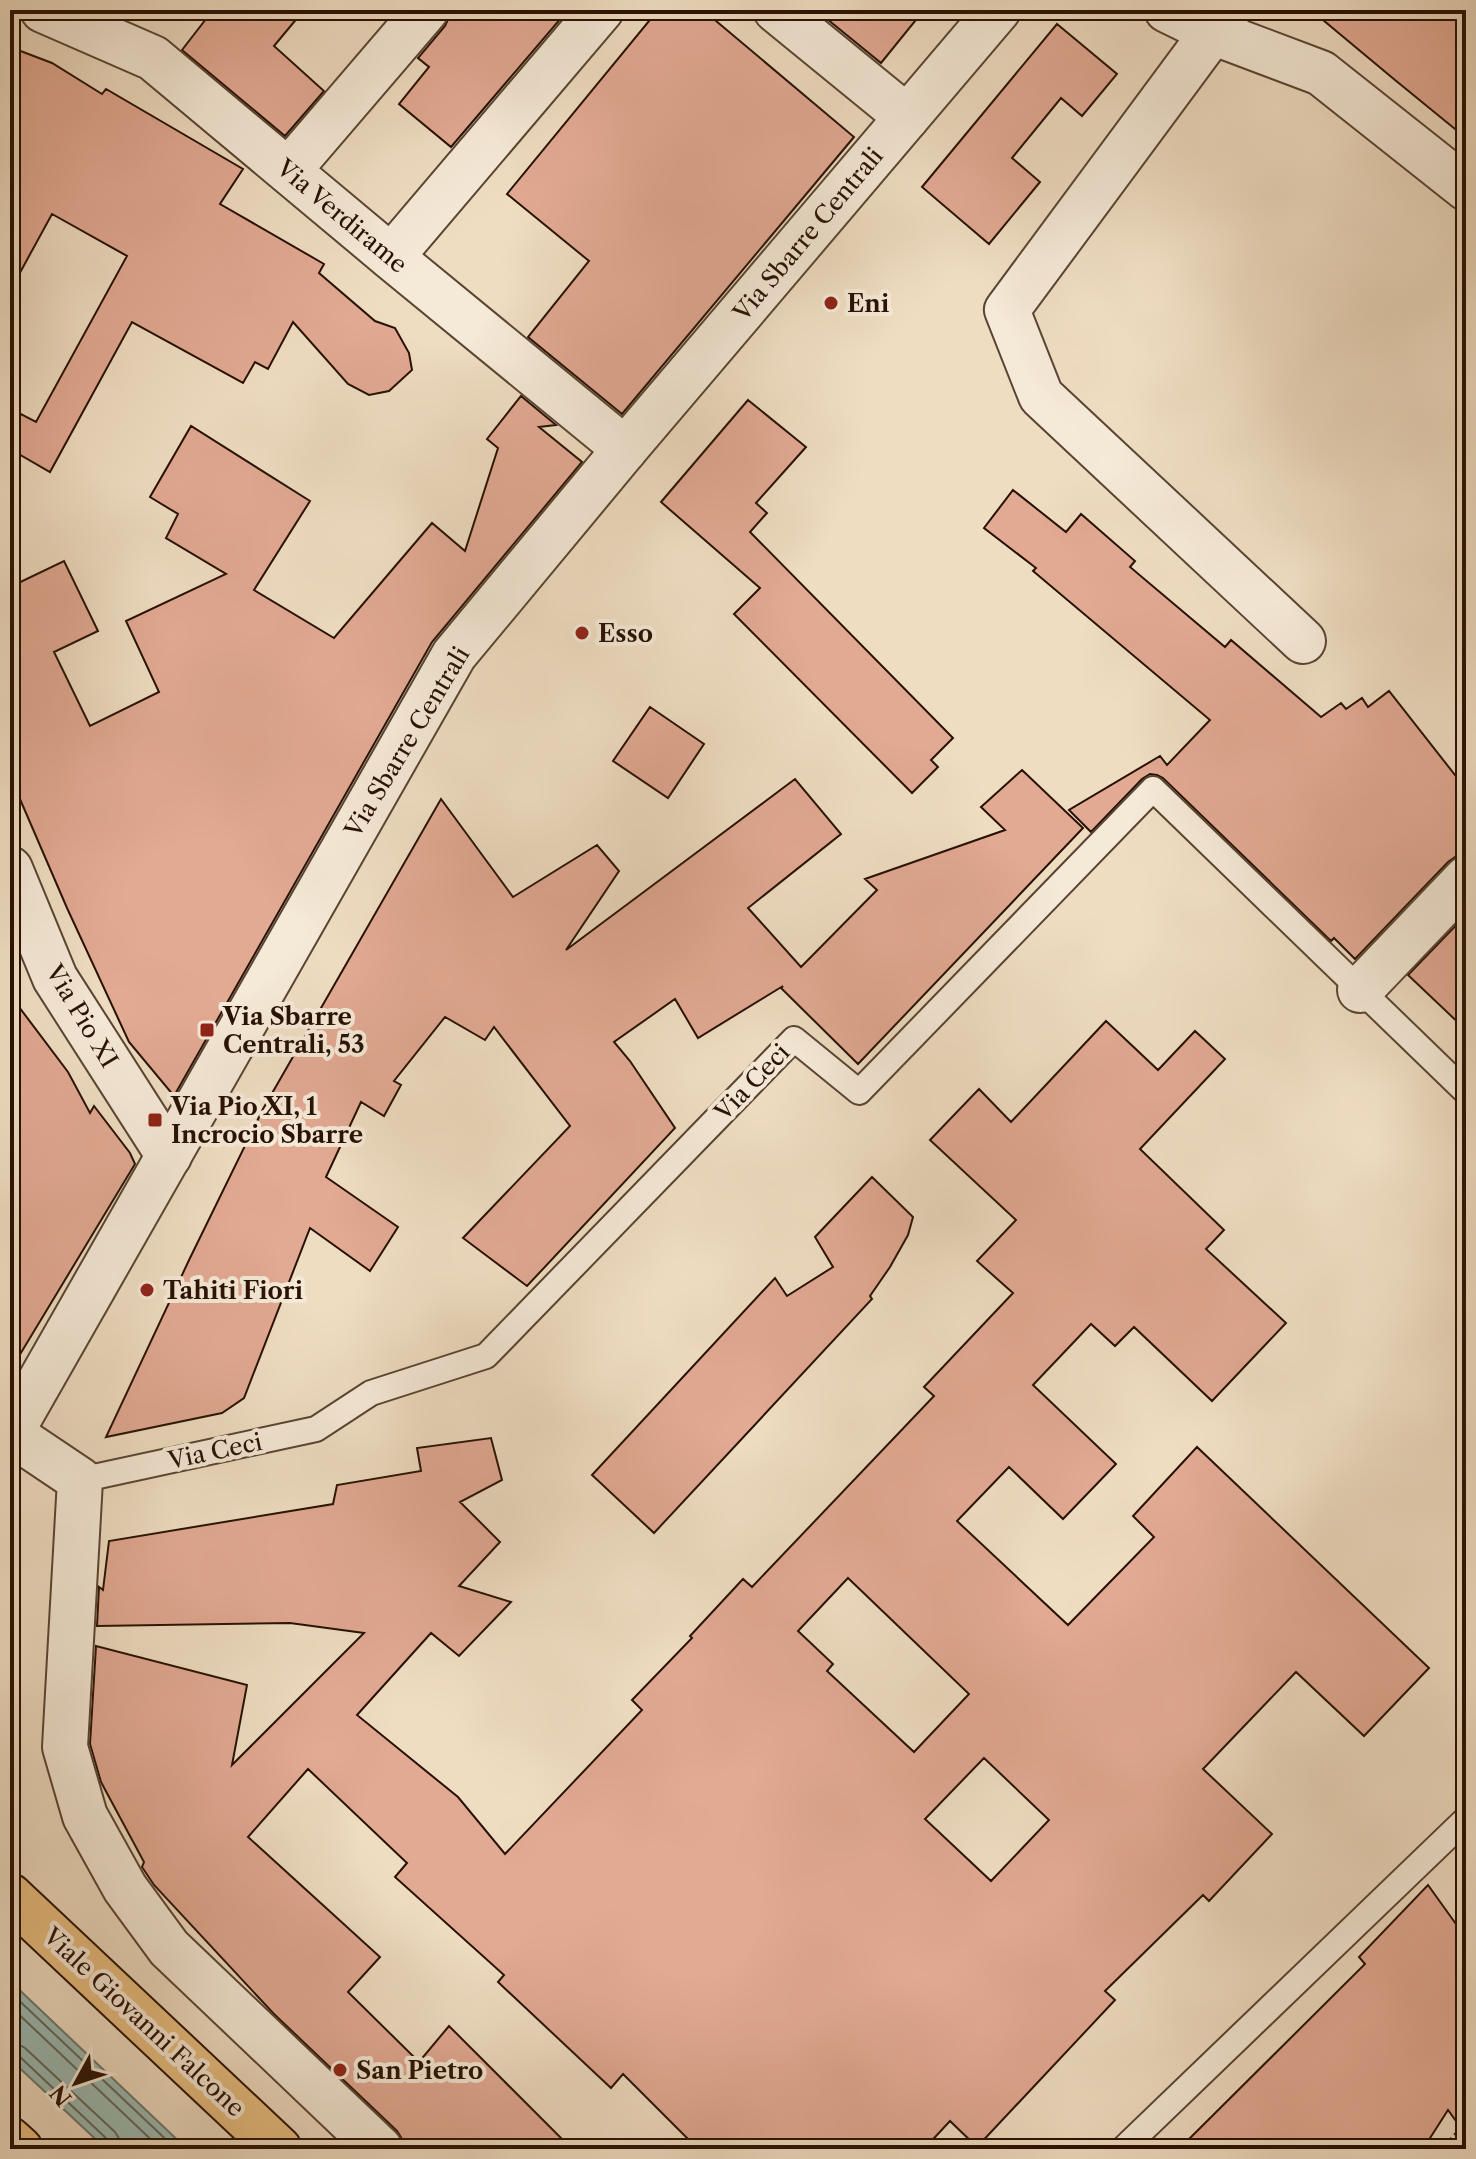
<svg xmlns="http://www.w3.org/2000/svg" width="1476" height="2159" font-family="'Libre Caslon Text',serif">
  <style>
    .water { fill: #9abbb5; stroke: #6c776e; stroke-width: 2 }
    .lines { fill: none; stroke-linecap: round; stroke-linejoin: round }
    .shore { stroke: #60665c; stroke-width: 2 }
    .building { fill: #e2a993; stroke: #271103; stroke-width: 2; fill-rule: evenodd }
    .service-casing { stroke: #594433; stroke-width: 28 }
    .minor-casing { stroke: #594433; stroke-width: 48 }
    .tertiary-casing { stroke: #594433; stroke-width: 48 }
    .primary-casing { stroke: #271103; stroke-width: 48 }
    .path { stroke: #271103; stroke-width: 5; stroke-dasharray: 2 4; stroke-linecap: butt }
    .service { stroke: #f5e9d7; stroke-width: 24 }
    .minor { stroke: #f5e9d7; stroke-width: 44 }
    .tertiary { stroke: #f5e9d7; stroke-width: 44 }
    .primary { stroke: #e8be81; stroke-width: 44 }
    .poi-dot { fill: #8f2418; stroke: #f5e9d7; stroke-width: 3 }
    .labels { text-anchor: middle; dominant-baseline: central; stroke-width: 8; stroke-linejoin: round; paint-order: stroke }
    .street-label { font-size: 24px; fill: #271103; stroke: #f5e9d7 }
    .poi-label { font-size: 24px; font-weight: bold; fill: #271103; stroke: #f5e9d7; text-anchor: start }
  </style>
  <rect width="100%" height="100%" fill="#efddc2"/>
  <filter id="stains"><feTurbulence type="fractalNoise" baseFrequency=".0025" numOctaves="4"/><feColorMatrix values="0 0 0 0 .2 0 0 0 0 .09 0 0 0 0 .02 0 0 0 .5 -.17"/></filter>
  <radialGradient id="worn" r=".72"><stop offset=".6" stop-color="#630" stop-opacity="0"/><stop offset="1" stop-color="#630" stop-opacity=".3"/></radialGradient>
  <!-- water -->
  <path class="water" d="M10 1981 187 2149H106L10 2059Z"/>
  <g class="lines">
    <!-- shore -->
    <path class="shore" d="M10 1992 176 2149
      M10 2006 161 2149
      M10 2043 18 2044 25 2048 115 2132 120 2140 121 2149
      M10 2053 19 2056 108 2140 111 2149"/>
  </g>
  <!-- building -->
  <path class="building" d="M213 10H304L274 46 324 91 285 136 182 50Z
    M450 10H568L451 147 399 104 429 67 418 58 445 26 450 15Z
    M658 10H703L854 137 622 414 528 337 589 261 507 194Z
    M816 10H924L881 63Z
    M1311 10H1466V138L1395 80Z
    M1057 24 1117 74 1082 116 1061 98 1012 158 1040 182 989 244 922 187Z
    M10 47 52 63 102 94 106 89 243 169 220 204 324 264 319 273 375 321 395 328 409 353 412 370 389 391 369 395 348 384 293 322 268 369 255 362 243 383 132 322 50 472 10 449V433L21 414 36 422 127 256 52 214 10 291Z
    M521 396 556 425 539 427 582 462 432 642 174 1096 129 1042 67 908 10 776V587L64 561 98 631 54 652 90 726 159 692 126 621 226 574 166 538 178 514 150 497 191 426 310 501 254 590 334 638 432 523 465 551 498 448 487 439Z
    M748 400 806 447 756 503 767 513 750 532 953 738 931 760 938 767 912 793 734 614 760 588 661 502Z
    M1013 490 1066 532 1081 514 1135 561 1130 567 1225 647 1231 640 1321 717 1341 703 1346 709 1362 698 1368 707 1389 691 1466 789V855H1458L1448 862 1355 959 1334 938 1331 941 1163 778 1157 775 1150 774 1142 779 1091 832 1069 810 1160 756 1167 765 1210 720 1033 571 1036 568 984 528Z
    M650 707 704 744 668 798 613 761Z
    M1022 770 1083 828 858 1064 781 988 783 986 698 1038 675 999 614 1042 630 1061 675 1128 527 1286 463 1238 570 1126 494 1027 485 1040 445 1017 394 1081 401 1085 384 1116 361 1102 326 1177 398 1227 370 1271 310 1228 244 1398 222 1413 106 1437 190 1258 263 1109 441 799 513 897 597 845 619 871 566 950 795 779 841 834 748 908 801 967 877 890 865 879 1005 830 981 807Z
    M1466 915V1030L1408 975Z
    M10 995 68 1072 90 1113 94 1106 130 1153 135 1164 10 1371Z
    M1106 1021 1158 1070 1195 1031 1225 1059 1140 1149 1224 1230 1206 1249 1286 1323 1212 1401 1134 1327 1115 1346 1091 1324 1033 1385 1116 1464 1063 1519 1009 1467 957 1521 1068 1625 1154 1537 1133 1516 1197 1447 1429 1668 1364 1736 1296 1672 1203 1769 1272 1834 1209 1901 1203 1895 1105 1991 1115 2000 977 2147 950 2121 924 2149H698L623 2074 611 2088 498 1982 504 1975 395 1877 407 1863 308 1769 248 1837 380 1957 348 1992 419 2062 449 2026 572 2149H416L402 2139 397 2131 274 2014 154 1885 142 1867 144 1862 101 1782 90 1744 96 1646 247 1685 232 1765 364 1633 290 1623 97 1626 99 1587 103 1590 109 1541 333 1504 337 1485 421 1471 417 1448 491 1438 502 1480 460 1502 500 1542 459 1586 511 1602 459 1656 431 1633 357 1715 458 1797 505 1854 642 1710 632 1700 692 1638 690 1636 743 1579 752 1587 934 1396 924 1387 1013 1293 977 1261 1016 1220 930 1140 979 1089 1011 1122ZM848 1578 969 1694 914 1752 827 1671 833 1664 798 1631ZM984 1758 1049 1820 991 1881 925 1819Z
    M872 1177 913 1217 908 1235 890 1267 870 1296 872 1299 654 1533 592 1475 775 1278 787 1296 833 1267 815 1237Z
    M1428 1885 1466 1938V2135L1448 2110 1423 2149H1179L1365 1964 1359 1957Z"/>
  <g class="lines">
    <defs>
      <path id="service" d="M80 1480 316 1429 371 1393 486 1356 794 1039 859 1092 1153 789 1466 1092
        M1123 2149 1466 1819"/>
      <path id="minor" d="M43 10 153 58 391 257 625 449
        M776 10 907 117
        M1167 10 1212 32 1321 73 1466 188
        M1229 10 1007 310 1041 396 1303 641
        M288 171 426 10
        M391 257 601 10
        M10 869 55 978 169 1156
        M1360 990 1466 879
        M10 1433 80 1480 65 1747 85 1816 125 1888 169 1948 380 2149"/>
      <path id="tertiary" d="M10 1434 454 655 625 449 998 10"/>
      <path id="primary" d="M10 1896 279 2149
        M10 2140 20 2149"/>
    </defs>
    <!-- service casing -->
    <use href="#service" class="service-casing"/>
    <!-- minor casing -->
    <use href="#minor" class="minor-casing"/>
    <!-- tertiary casing -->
    <use href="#tertiary" class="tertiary-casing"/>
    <!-- primary casing -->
    <use href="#primary" class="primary-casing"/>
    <!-- path -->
    <path class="path" d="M1443 2149 1466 2124"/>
    <!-- service -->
    <use href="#service" class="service"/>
    <!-- minor -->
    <use href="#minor" class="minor"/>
    <!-- tertiary -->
    <use href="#tertiary" class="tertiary"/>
    <!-- primary -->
    <use href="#primary" class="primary"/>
  </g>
  <!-- markers -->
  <g class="poi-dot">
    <circle cx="831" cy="303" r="8"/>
    <circle cx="582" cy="633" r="8"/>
    <rect x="199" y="1022" width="16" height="16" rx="4"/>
    <rect x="147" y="1112" width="16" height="16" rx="4"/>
    <circle cx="147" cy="1290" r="8"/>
    <circle cx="340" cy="2070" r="8"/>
  </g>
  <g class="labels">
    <!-- street labels -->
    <g class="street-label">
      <text transform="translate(342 216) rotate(40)">Via Verdirame</text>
      <text transform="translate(808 234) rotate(-50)">Via Sbarre Centrali</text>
      <text transform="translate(407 742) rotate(-59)">Via Sbarre Centrali</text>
      <text transform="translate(82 1016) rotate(59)">Via Pio XI</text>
      <text transform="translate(752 1082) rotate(-46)">Via Ceci</text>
      <text transform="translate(215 1451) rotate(-12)">Via Ceci</text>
      <text transform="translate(144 2022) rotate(43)">Viale Giovanni Falcone</text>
    </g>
    <!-- poi labels -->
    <g class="poi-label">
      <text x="847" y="303">Eni</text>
      <text x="598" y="633">Esso</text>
      <text x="223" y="1016">Via Sbarre<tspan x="223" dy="28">Centrali, 53</tspan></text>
      <text x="171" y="1106">Via Pio XI, 1<tspan x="171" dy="28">Incrocio Sbarre</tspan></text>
      <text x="163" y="1290">Tahiti Fiori</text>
      <text x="356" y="2070">San Pietro</text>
    </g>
  </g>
  <!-- margin -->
  <rect width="1476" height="2159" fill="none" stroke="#efddc2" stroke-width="40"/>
  <rect x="12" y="12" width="1452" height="2135" fill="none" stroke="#271103" stroke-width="4"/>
  <rect x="20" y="20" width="1436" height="2119" fill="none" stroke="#271103" stroke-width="2"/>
  <!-- north arrow -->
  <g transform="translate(76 2083) rotate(230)" stroke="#f5e9d7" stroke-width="6" paint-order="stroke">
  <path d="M0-6L14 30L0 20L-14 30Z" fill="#271103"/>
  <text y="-12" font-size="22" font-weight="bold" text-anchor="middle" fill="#271103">N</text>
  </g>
  <rect width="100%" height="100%" filter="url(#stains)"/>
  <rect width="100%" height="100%" fill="url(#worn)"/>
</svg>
